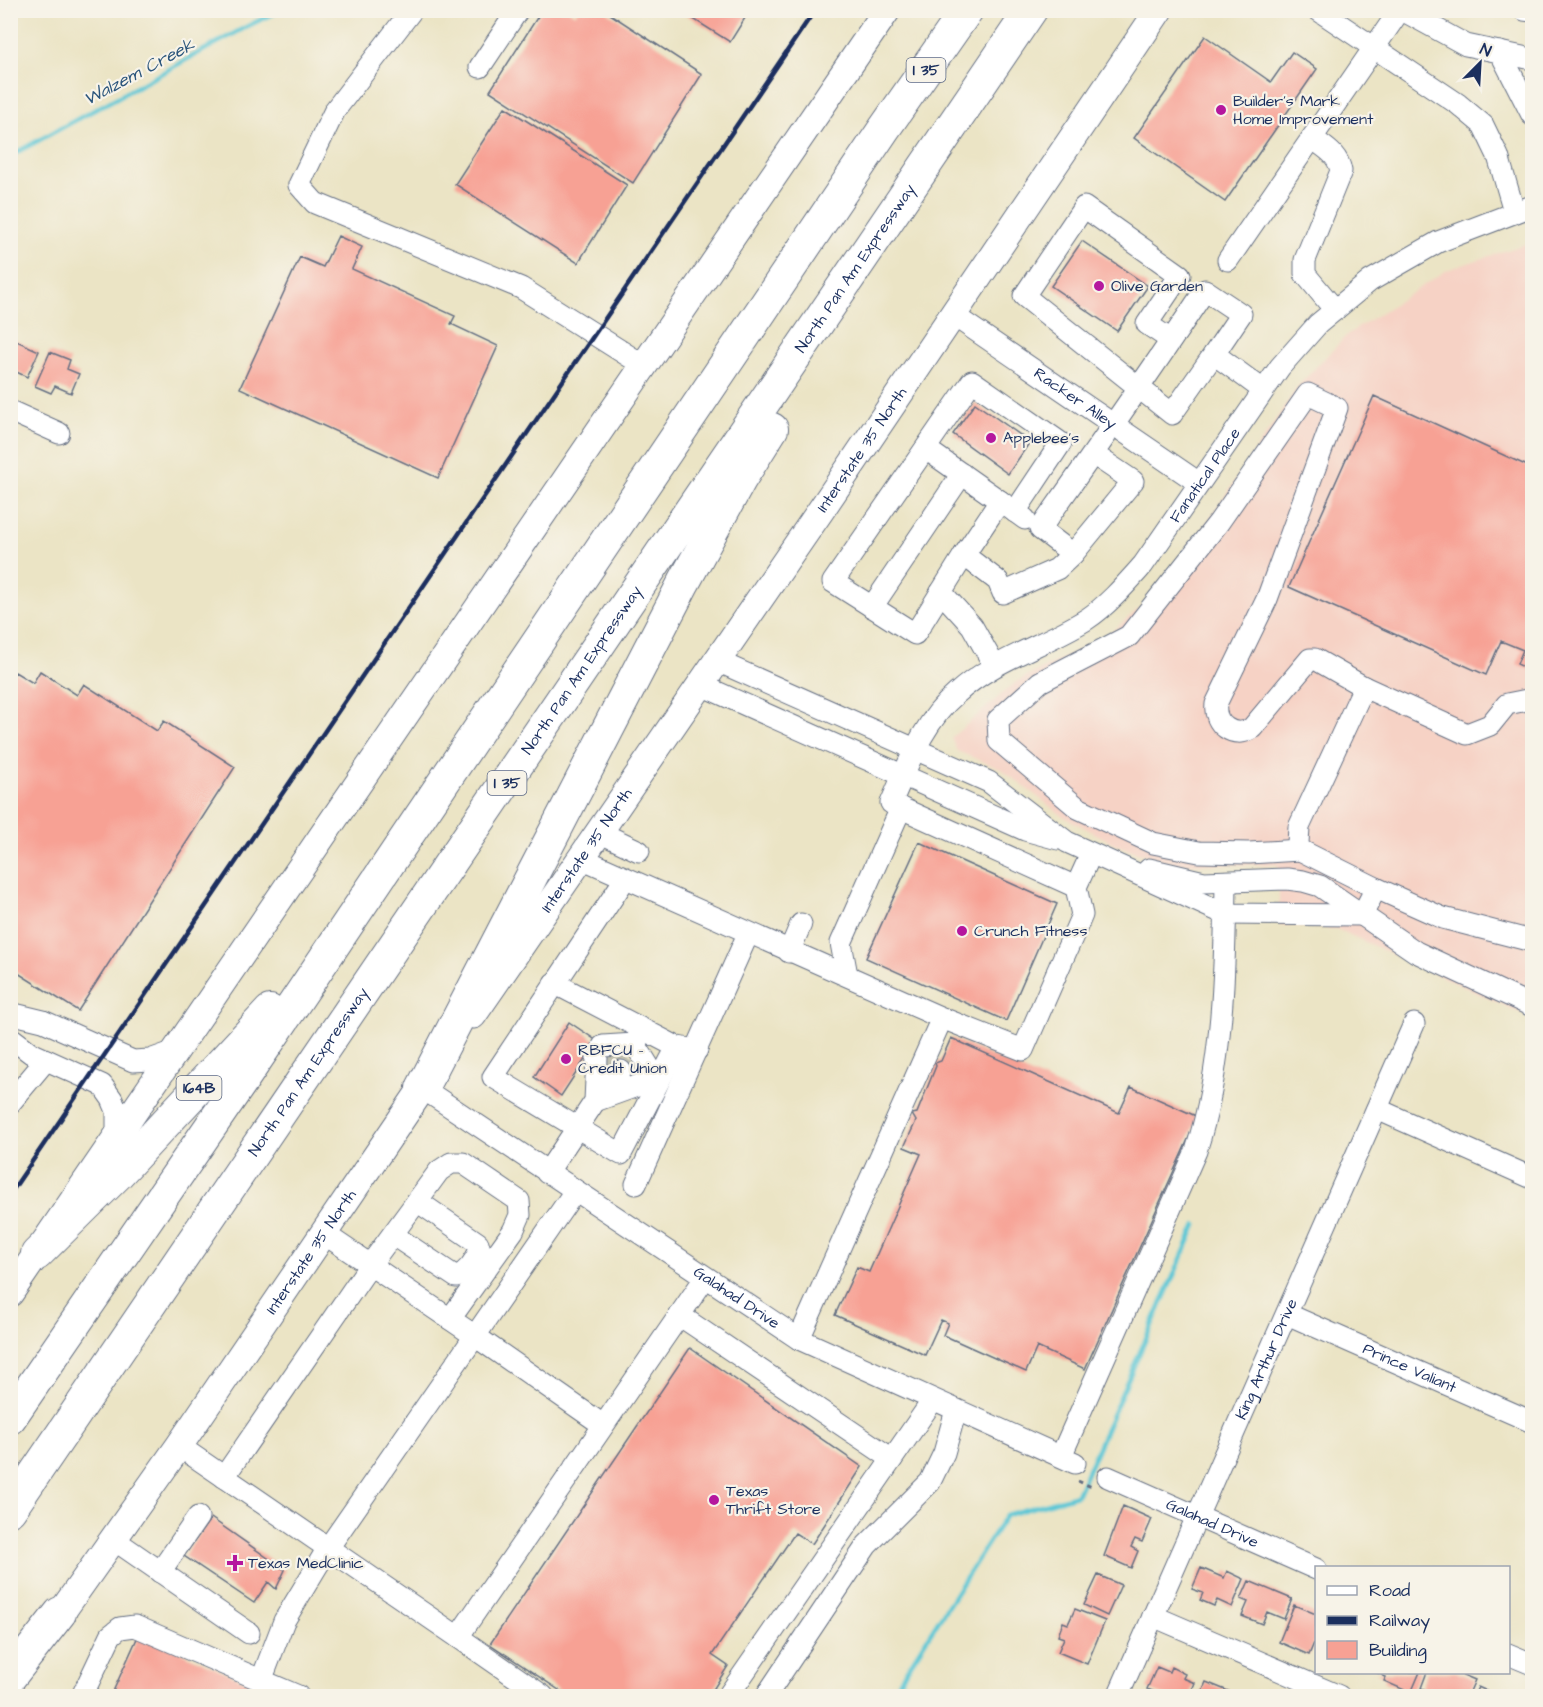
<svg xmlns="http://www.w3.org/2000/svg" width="1543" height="1707" font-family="'Architects Daughter',sans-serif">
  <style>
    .built { fill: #f6d2c5 }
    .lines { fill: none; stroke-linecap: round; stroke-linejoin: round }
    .stream { stroke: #5cc7d6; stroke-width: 4.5 }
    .building { fill: #f7a194 }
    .minor-tunnel { stroke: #c1c0b0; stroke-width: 21; stroke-dasharray: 21 10; stroke-linecap: butt }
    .minor-casing { stroke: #646e82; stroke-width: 23 }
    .major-casing { stroke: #646e82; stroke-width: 29 }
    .highway-casing { stroke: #646e82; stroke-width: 34 }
    .path { stroke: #646e82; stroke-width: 3; stroke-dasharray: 4.5 4.5; stroke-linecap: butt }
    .minor { stroke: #fff; stroke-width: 21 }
    .major { stroke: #fff; stroke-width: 27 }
    .highway { stroke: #fff; stroke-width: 32 }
    .rail { stroke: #1b2f5e; stroke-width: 4.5 }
    .poi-dot { fill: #b5179e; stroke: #f7f3e8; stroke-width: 2 }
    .labels { text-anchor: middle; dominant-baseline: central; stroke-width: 4.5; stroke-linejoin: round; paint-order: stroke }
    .shield { fill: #f7f3e8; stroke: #5d6a87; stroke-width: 1.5 }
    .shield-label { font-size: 15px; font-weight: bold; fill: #1b2f5e }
    .poi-label { font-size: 16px; fill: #1b2f5e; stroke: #f7f3e8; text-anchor: start }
    .street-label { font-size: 16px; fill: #1b2f5e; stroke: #f7f3e8 }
    .water-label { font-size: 18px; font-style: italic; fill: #2b557c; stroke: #f7f3e8 }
  </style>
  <rect width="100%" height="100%" fill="#f7f3e8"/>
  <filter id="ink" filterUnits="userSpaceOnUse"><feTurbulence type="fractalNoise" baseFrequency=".0167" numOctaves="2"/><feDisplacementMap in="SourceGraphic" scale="12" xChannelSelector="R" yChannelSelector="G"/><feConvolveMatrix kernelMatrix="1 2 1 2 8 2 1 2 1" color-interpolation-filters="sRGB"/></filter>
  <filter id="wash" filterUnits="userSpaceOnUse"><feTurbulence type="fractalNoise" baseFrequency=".008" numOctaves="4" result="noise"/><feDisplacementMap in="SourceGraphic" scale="24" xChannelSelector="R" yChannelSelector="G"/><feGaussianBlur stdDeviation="1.35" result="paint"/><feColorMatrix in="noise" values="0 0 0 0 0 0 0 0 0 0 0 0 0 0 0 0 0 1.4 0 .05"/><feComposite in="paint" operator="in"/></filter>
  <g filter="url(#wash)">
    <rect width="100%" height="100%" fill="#ebe4c5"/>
    <!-- built -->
    <path class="built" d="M1532 242V1018L1337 929 1280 925 1278 865 1174 864 1119 846 1064 817 1001 769 957 751 951 738 1016 682 1107 636 1165 586 1299 385 1348 334 1447 270Z"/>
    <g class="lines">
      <!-- stream -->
      <path class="stream" d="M10 156 248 26 280 10
        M890 1696 1006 1515 1077 1495 1196 1225"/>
    </g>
    <g id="blocks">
      <!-- building -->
      <path class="building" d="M542 10H568L575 15 578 10H604L702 74 633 183 490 91Z
        M679 10H750L730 42Z
        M1205 36 1271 82 1292 52 1317 69 1225 202 1134 138Z
        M505 107 627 185 578 263 455 184Z
        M338 236 362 247 352 269 455 316 451 324 498 346 438 478 240 388 300 257 323 267Z
        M1082 241 1148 286 1117 331 1051 286Z
        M10 338 39 351 27 377 10 369Z
        M50 352 70 360 67 369 79 374 71 393 55 386 51 393 35 386Z
        M1374 396 1532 468V671L1517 664 1523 650 1501 641 1486 675 1289 587Z
        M975 403 1030 442 1008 474 953 434Z
        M40 671 77 695 84 684 157 731 164 721 235 767 78 1011 10 968V678L15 672 33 683Z
        M919 842 1057 904 1006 1021 866 958Z
        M569 1022 597 1041 561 1096 534 1077Z
        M951 1038 1119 1113 1131 1087 1198 1117 1085 1369 1037 1347 1026 1372 943 1335 948 1323 941 1320 925 1355 835 1315 857 1267 869 1272 921 1154 904 1147 916 1121 912 1114 917 1113 936 1066 935 1063 941 1061Z
        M690 1348 862 1467 812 1544 795 1533 712 1655 728 1666 709 1696H568L490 1644Z
        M1123 1506 1152 1519 1142 1542 1135 1539 1131 1547 1138 1551 1131 1568 1104 1556Z
        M211 1518 285 1570 276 1589 268 1582 254 1603 184 1556Z
        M1201 1568 1224 1578 1227 1571 1244 1579 1232 1607 1217 1600 1214 1606 1200 1600 1203 1593 1192 1589Z
        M1098 1575 1121 1585 1107 1616 1084 1605Z
        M1249 1581 1292 1599 1284 1619 1267 1612 1262 1624 1242 1616 1248 1602 1241 1599Z
        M1294 1605 1316 1614V1644L1314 1643 1309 1655 1279 1642Z
        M1075 1609 1105 1621 1087 1664 1058 1652 1064 1638 1058 1636 1063 1622 1068 1624Z
        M139 1634 280 1696H111Z
        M1157 1667 1169 1672 1171 1667 1185 1674 1183 1678 1195 1683 1189 1696H1165L1147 1689Z
        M1376 1672H1420L1411 1693 1384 1681 1386 1677Z
        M1427 1672H1456L1475 1680 1468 1696H1455L1447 1693 1445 1696H1441L1421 1688Z
        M1206 1682 1233 1693 1232 1696H1200Z
        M1478 1687 1498 1696H1474Z"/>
    </g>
  </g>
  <g filter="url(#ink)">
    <use href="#blocks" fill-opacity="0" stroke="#646e82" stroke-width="1.5"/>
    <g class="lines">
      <!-- minor-tunnel -->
      <path class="minor-tunnel" d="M613 1066 619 1054
        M629 1075 635 1063"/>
      <defs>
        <g id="minor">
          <path d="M412 10 335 110 299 185 315 203 521 288 643 365"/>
          <path d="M1318 10 1458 104 1483 125 1498 156 1514 211"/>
          <path d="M1402 10 1466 45 1532 59"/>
          <path d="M1524 10 1532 11"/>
          <path d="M1500 52 1532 115"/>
          <path d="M480 67 518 10"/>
          <path d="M1312 138C1325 148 1338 154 1341 171L1305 260V274L1335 310"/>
          <path d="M1228 260 1400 10"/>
          <path id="s1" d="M953 315 1199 483"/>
          <path d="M1171 340 1147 324 1180 275 1084 207 1024 296 1172 414 1214 354"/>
          <path d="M10 411 59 433"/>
          <path d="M926 449 1000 501"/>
          <path d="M1093 454 1133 481 1073 554 1040 529C1096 450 1151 371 1205 290L1241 314 1214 354 1263 390"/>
          <path d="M1015 512 1061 443 972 381 833 582 915 634 964 555 998 581 1003 593 1057 569 1073 554"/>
          <path d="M964 555 1000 501 1025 519"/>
          <path d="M941 592 972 626 994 665"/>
          <path d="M872 607 962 474"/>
          <path d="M717 661 989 782 1067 842 1225 914 1362 915"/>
          <path d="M701 685 1025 830 1058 839"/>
          <path d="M901 808 1076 887 1091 854"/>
          <path d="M599 832 639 851"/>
          <path d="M1300 850 1249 853 1199 852 1153 843 1078 808 999 741 998 720 1040 682 1129 636 1219 522 1308 394 1337 408 1267 599 1216 704C1213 724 1234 740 1252 728L1310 659H1315L1364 687 1467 734 1490 725 1507 704 1527 700 1532 702"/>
          <path d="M581 858 942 1018 799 1339"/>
          <path d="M1149 869 1204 882 1287 879 1303 881 1320 886 1416 952 1532 1006"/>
          <path d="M625 879 493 1077 621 1154 677 1047 697 1050"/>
          <path d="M1376 888 1443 918 1532 941"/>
          <path d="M1362 915 1376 888 1300 850 1298 843 1299 827 1364 687"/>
          <path d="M789 952 801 924"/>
          <path id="s2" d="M847 975 841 943 901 808 891 803C908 765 923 722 956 694 994 659 1044 646 1087 619 1108 605 1126 584 1143 565L1280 367 1318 324 1370 281 1438 242 1532 206"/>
          <path d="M554 983 677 1047"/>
          <path d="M10 1013 43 1021 133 1061 150 1060 178 1050"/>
          <path d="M942 1018 1023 1050 1082 915 1076 887"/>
          <path d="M10 1037 31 1053 102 1085 112 1099 117 1111V1134"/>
          <path d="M635 1044 651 1070"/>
          <path d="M603 1046 635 1044 642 1029"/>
          <path id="s3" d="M422 1088 799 1339 1075 1463"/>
          <path d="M595 1101 645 1083"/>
          <path d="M596 1101 621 1071"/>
          <path d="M10 1103 46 1060"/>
          <path d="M1377 1109 1532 1178"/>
          <path d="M547 1173 595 1101 597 1058"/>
          <path d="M636 1184 748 934"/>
          <path d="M323 1233 475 1336 575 1191"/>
          <path d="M393 1235 456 1277C468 1272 474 1262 480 1250L478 1243 417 1201"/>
          <path id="s4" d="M1287 1314 1532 1422"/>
          <path d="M679 1315 892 1459"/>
          <path d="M179 1446 328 1548 475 1336 603 1425"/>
          <path d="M1061 1456 1196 1151C1223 1068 1225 969 1226 882"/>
          <path d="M224 1477 370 1265 439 1171 451 1163H463L519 1201 520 1215 513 1231 450 1319"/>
          <path id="s5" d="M1108 1477 1316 1569"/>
          <path d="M113 1539 249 1633"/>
          <path d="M160 1572 198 1517"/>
          <path d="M1153 1616 1339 1696"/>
          <path d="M458 1637 543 1696"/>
          <path d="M1508 1654 1532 1664"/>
          <path d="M261 1681 284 1621 328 1548 458 1637 705 1278"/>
          <path d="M82 1696 111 1635 120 1628 135 1626 298 1696"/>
          <path d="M728 1696 933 1400"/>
          <path d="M766 1696 867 1545 930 1482 944 1453 956 1410"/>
          <path id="s6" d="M1118 1696 1414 1024"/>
        </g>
        <g id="major">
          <path id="s7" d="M473 1015 821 510 1159 10"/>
          <path d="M10 1293 887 10"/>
          <path id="s8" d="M49 1630 179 1446 434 1071"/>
        </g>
        <g id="highway">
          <path d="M422 1088 684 582 740 480 772 429"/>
          <path d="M37 1254 117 1175 270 1011"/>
          <path d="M10 1418 244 1078 884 129 967 10"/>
          <path id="s9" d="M10 1510 1031 10"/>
          <path d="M10 1677 60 1613"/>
        </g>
      </defs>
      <!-- minor casing -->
      <use href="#minor" class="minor-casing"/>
      <!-- major casing -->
      <use href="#major" class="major-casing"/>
      <!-- highway casing -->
      <use href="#highway" class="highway-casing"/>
      <!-- path -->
      <path class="path" d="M1078 1481 1094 1488"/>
      <!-- minor -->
      <use href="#minor" class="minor"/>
      <!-- major -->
      <use href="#major" class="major"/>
      <!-- highway -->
      <use href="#highway" class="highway"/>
      <!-- rail -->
      <path class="rail" d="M10 1194 815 10"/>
    </g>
  </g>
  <!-- markers -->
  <g class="poi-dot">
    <circle cx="1221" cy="110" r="6"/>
    <circle cx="1099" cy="286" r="6"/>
    <circle cx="991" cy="438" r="6"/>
    <circle cx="962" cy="931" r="6"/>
    <circle cx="566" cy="1059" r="6"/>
    <circle cx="714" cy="1500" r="6"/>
    <path d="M232 1554h6v6h6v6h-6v6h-6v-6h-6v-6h6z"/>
  </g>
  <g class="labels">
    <!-- shield labels -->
    <g class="shield">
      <rect x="906.5" y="58" width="39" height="24" rx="4.5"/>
      <rect x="487.5" y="771" width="39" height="24" rx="4.5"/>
      <rect x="176.5" y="1076" width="45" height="24" rx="4.5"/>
    </g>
    <g class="shield-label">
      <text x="926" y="70">I 35</text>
      <text x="507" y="783">I 35</text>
      <text x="199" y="1088">164B</text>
    </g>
    <!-- poi labels -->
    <g class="poi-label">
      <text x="1233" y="101">Builder's Mark<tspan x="1233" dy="18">Home Improvement</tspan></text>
      <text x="1111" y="286">Olive Garden</text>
      <text x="1003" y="438">Applebee's</text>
      <text x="974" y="931">Crunch Fitness</text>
      <text x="578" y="1050">RBFCU -<tspan x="578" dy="18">Credit Union</tspan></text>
      <text x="726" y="1491">Texas<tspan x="726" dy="18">Thrift Store</tspan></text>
      <text x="248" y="1563">Texas MedClinic</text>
    </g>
    <!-- street labels -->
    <g class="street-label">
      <text stroke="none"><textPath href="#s9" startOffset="1502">North Pan Am Expressway</textPath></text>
      <text stroke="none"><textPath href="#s1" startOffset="148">Racker Alley</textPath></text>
      <text stroke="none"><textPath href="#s7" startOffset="686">Interstate 35 North</textPath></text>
      <text stroke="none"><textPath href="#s2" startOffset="658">Fanatical Place</textPath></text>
      <text stroke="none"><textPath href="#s9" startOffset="1016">North Pan Am Expressway</textPath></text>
      <text stroke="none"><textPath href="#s7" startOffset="200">Interstate 35 North</textPath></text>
      <text stroke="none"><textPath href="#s9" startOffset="530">North Pan Am Expressway</textPath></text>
      <text stroke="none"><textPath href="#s8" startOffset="460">Interstate 35 North</textPath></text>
      <text stroke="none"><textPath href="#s3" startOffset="378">Galahad Drive</textPath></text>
      <text stroke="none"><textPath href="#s6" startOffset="368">King Arthur Drive</textPath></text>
      <text stroke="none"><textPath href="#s4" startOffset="134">Prince Valiant</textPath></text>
      <text stroke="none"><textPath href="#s5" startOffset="114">Galahad Drive</textPath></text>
    </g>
    <!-- water labels -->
    <g class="water-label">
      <text transform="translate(139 72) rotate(-28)">Walzem Creek</text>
    </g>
  </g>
  <!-- margin -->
  <rect width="1543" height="1707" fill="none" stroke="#f7f3e8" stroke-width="36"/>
  <!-- legend -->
  <rect x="1315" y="1566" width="195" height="108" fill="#f7f3e8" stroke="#9fa5b1" stroke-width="1.5"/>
  <rect x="1327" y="1586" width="30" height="9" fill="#ffffff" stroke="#9fa5b1" stroke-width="1.5"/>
  <text x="1369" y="1596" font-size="18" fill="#1b2f5e">Road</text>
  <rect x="1327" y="1616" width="30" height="9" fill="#1b2f5e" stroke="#9fa5b1" stroke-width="1.5"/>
  <text x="1369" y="1626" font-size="18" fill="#1b2f5e">Railway</text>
  <rect x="1327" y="1641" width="30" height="18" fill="#f7a194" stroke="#9fa5b1" stroke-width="1.5"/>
  <text x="1369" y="1656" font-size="18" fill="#1b2f5e">Building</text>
  <!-- north arrow -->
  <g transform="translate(1480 63) rotate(24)" stroke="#f7f3e8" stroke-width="4.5" paint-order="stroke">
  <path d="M0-4.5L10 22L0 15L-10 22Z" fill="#1b2f5e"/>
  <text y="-9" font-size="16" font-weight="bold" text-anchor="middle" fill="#1b2f5e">N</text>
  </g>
</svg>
